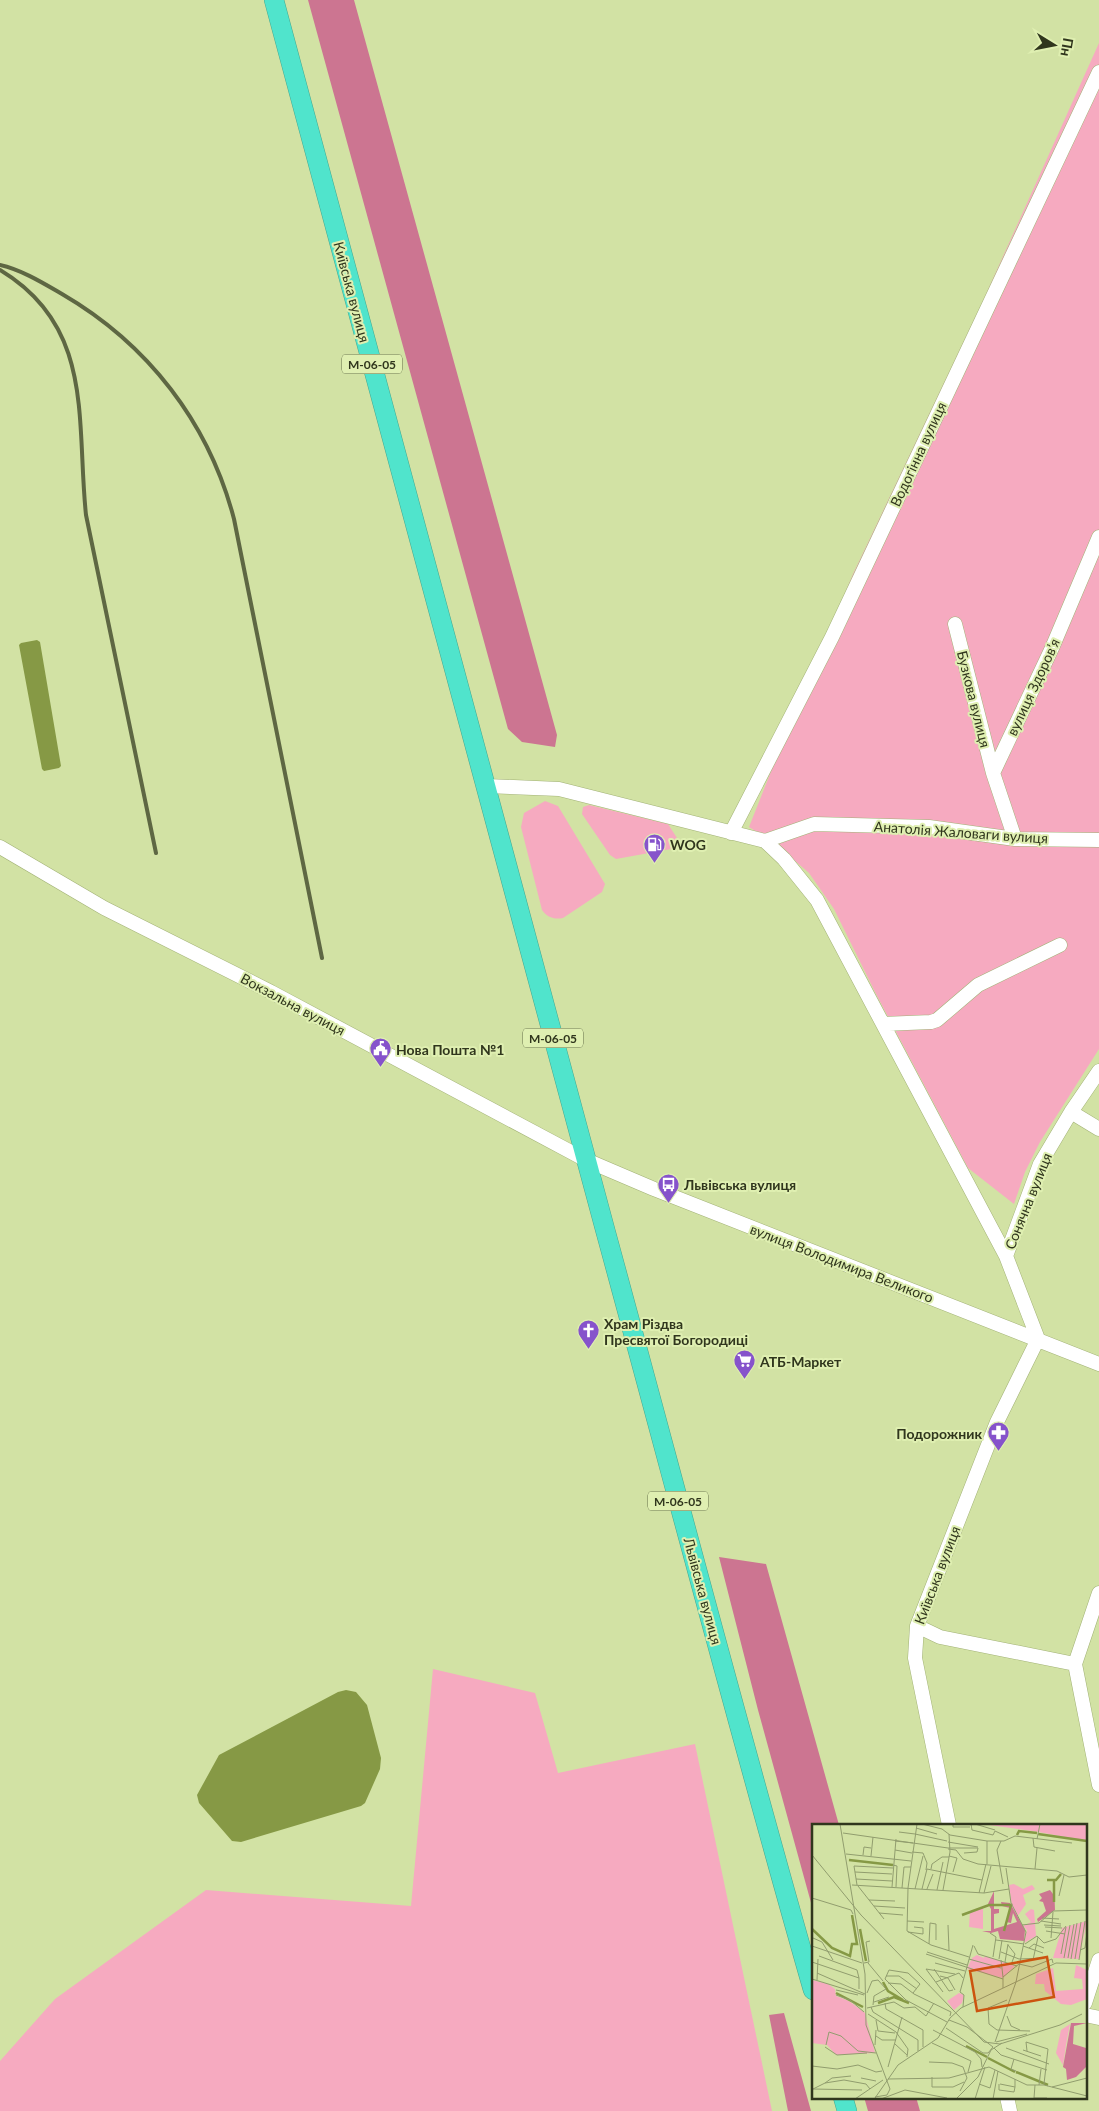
<svg xmlns="http://www.w3.org/2000/svg" width="1099" height="2111" font-family="Lato,sans-serif">
  <style>
    .green { fill: #f6aac0 }
    .forest { fill: #cc7591 }
    .water { fill: #869945 }
    .lines { fill: none; stroke-linecap: round; stroke-linejoin: round }
    .minor-casing { stroke: #a2b276; stroke-width: 15 }
    .highway-casing { stroke: #45a78f; stroke-width: 20 }
    .minor { stroke: #fff; stroke-width: 14 }
    .highway { stroke: #50e4cc; stroke-width: 19 }
    .rail { stroke: #5e6743; stroke-width: 4 }
    .labels { text-anchor: middle; dominant-baseline: central; stroke-width: 4; stroke-linejoin: round; paint-order: stroke }
    .shield { fill: #dfefb1; stroke: #646e49; stroke-width: 1 }
    .shield-label { font-size: 12px; font-weight: bold; fill: #30361d }
    .street-label { font-size: 14px; fill: #30361d; stroke: #dfefb1 }
    .poi-label { font-size: 14px; font-weight: bold; fill: #30361d; stroke: #dfefb1; text-anchor: start }
    .inset-river { fill: none; stroke: #869945; stroke-width: 2.5 }
    .inset-road { fill: none; stroke: #919d6e; stroke-width: 1 }
    .view { fill: #cc540f; fill-opacity: 0.15; stroke: #cc540f; stroke-width: 2.5 }
    .inset-edge { fill: none; stroke: #30361d; stroke-width: 2.5 }
  </style>
  <rect width="100%" height="100%" fill="#d2e2a4"/>
  <!-- green -->
  <path class="green" d="M1099 43V1049L1040 1142 1025 1172 1014 1204 968 1168 876 994 834 909 809 873 772 841 749 827 789 726 853 574 982 303Z
    M545 801 558 806 605 884 602 892 563 918C554 920 547 917 542 910L521 827 524 813Z
    M589 805 668 824 677 838V843L671 849 616 859 610 855 582 814 583 807Z
    M433 1669 535 1693 558 1773 695 1744 772 2111H0V2061L55 1999 206 1890 411 1906Z"/>
  <!-- forest -->
  <path class="forest" d="M308 0H354L557 735 555 747 522 742 508 729Z
    M719 1557 766 1564 839 1825H813V1910L758 1710Z
    M784 2013 811 2111H788L769 2015Z
    M864 2097H916L920 2111H868Z"/>
  <!-- water -->
  <path class="water" d="M37 640 40 642 61 766 59 768 44 771 42 769 19 645 21 643Z
    M346 1690 356 1692 367 1705 381 1758 380 1769 365 1803 361 1806 241 1842 232 1841 199 1803 197 1795 219 1755 338 1692Z"/>
  <g class="lines">
    <defs>
      <path id="minor" d="M955 624 993 773
        M487 786 559 789 765 841 784 859 817 900 1006 1256 1038 1339 997 1422 917 1626 915 1658 949 1825
        M731 833 832 637 1099 72
        M1015 839 993 773 1052 648 1099 537
        M765 841 814 824 929 827 1015 839 1099 840
        M0 847 104 908 271 992 586 1160 654 1189 1099 1364
        M883 1024 931 1022 937 1020 978 985 1060 945
        M1071 1112 1099 1129
        M1006 1256 1040 1164 1071 1112 1099 1071
        M1099 1593 1075 1664 1099 1785
        M917 1626 940 1637 1075 1664
        M1085 2003 1099 1960
        M1085 2015 1099 2018
        M1007 2097 1010 2111"/>
      <path id="highway" d="M274 0 606 1233C675 1486 741 1739 813 1990
        M843 2097 847 2111"/>
    </defs>
    <!-- minor casing -->
    <use href="#minor" class="minor-casing"/>
    <!-- highway casing -->
    <use href="#highway" class="highway-casing"/>
    <!-- minor -->
    <use href="#minor" class="minor"/>
    <!-- highway -->
    <use href="#highway" class="highway"/>
    <!-- rail -->
    <path class="rail" d="M0 265C22 270 43 283 62 294 148 344 209 423 234 519L322 958
      M0 270C95 327 76 421 86 515L156 853"/>
  </g>
  <!-- icons -->
  <defs>
    <symbol id="fuel-pin" viewBox="-11 -11 22 30"><path d="M0 17L-7.5 6A9.5 9.5 0 1 1 7.5 6Z" fill="#8653cb" stroke="#dfefb1"/><path d="M-5.5-6h7V0h2V4h1.3V-2.5L3-4.5l.8-.8L6-3V5H2.5V1h-1V6h-7ZM-4.2-4.7v3.2H.2V-4.7Z" fill="#fff"/></symbol>
    <symbol id="civic-pin" viewBox="-11 -11 22 30"><path d="M0 17L-7.5 6A9.5 9.5 0 1 1 7.5 6Z" fill="#8653cb" stroke="#dfefb1"/><path d="M-.6-6.5H3V-4.5H.6V-3L4-1V1h2V6H-6V1h2V-1L-.6-3ZM-1.2 2.5V6h2.4V2.5Z" fill="#fff"/></symbol>
    <symbol id="bus-pin" viewBox="-11 -11 22 30"><path d="M0 17L-7.5 6A9.5 9.5 0 1 1 7.5 6Z" fill="#8653cb" stroke="#dfefb1"/><path d="M-5-6H5V4H4V6H2V4H-2V6H-4V4H-5ZM-3.5-4V0h7V-4ZM-3.5 1.2v1.5H-2V1.2ZM2 1.2v1.5H3.5V1.2Z" fill="#fff"/></symbol>
    <symbol id="church-pin" viewBox="-11 -11 22 30"><path d="M0 17L-7.5 6A9.5 9.5 0 1 1 7.5 6Z" fill="#8653cb" stroke="#dfefb1"/><path d="M-1.2-6h2.4v3.5h3.3v2.4h-3.3V6h-2.4V-.1h-3.3v-2.4h3.3Z" fill="#fff"/></symbol>
    <symbol id="supermarket-pin" viewBox="-11 -11 22 30"><path d="M0 17L-7.5 6A9.5 9.5 0 1 1 7.5 6Z" fill="#8653cb" stroke="#dfefb1"/><path d="M-6-5.5h2.5l.6 2H6L4.5 2H-2.5L-4.4-4H-6ZM-1.5 3.2a1.3 1.3 0 1 0 .1 0ZM3 3.2a1.3 1.3 0 1 0 .1 0Z" fill="#fff"/></symbol>
    <symbol id="pharmacy-pin" viewBox="-11 -11 22 30"><path d="M0 17L-7.5 6A9.5 9.5 0 1 1 7.5 6Z" fill="#8653cb" stroke="#dfefb1"/><path d="M-2-6h4v4h4v4h-4v4h-4v-4h-4v-4h4Z" fill="#fff"/></symbol>
  </defs>
  <g fill-rule="evenodd">
    <use href="#fuel-pin" x="642" y="832" width="25" height="34"/>
    <use href="#civic-pin" x="368" y="1036" width="25" height="34"/>
    <use href="#bus-pin" x="656" y="1172" width="25" height="34"/>
    <use href="#church-pin" x="576" y="1318" width="25" height="34"/>
    <use href="#supermarket-pin" x="732" y="1348" width="25" height="34"/>
    <use href="#pharmacy-pin" x="986" y="1420" width="25" height="34"/>
  </g>
  <g class="labels">
    <!-- shield labels -->
    <g class="shield">
      <rect x="342" y="354.5" width="60" height="19" rx="4"/>
      <rect x="523" y="1028.5" width="60" height="19" rx="4"/>
      <rect x="648" y="1491.5" width="60" height="19" rx="4"/>
    </g>
    <g class="shield-label">
      <text x="372" y="364">М-06-05</text>
      <text x="553" y="1038">М-06-05</text>
      <text x="678" y="1501">М-06-05</text>
    </g>
    <!-- street labels -->
    <g class="street-label">
      <text transform="translate(352 292) rotate(75)">Київська вулиця</text>
      <text transform="translate(918 454) rotate(-65)">Водогінна вулиця</text>
      <text transform="translate(1033 687) rotate(-65)">вулиця Здоровʼя</text>
      <text transform="translate(974 699) rotate(76)">Бузкова вулиця</text>
      <text transform="translate(961 832) rotate(4)">Анатолія Жаловаги вулиця</text>
      <text transform="translate(293 1004) rotate(28)">Вокзальна вулиця</text>
      <text transform="translate(1028 1201) rotate(-68)">Сонячна вулиця</text>
      <text transform="translate(842 1263) rotate(21)">вулиця Володимира Великого</text>
      <text transform="translate(937 1575) rotate(-69)">Київська вулиця</text>
      <text transform="translate(703 1591) rotate(75)">Львівська вулиця</text>
    </g>
    <!-- poi labels -->
    <g class="poi-label">
      <text x="670" y="844">WOG</text>
      <text x="396" y="1049">Нова Пошта №1</text>
      <text x="684" y="1184">Львівська вулиця</text>
      <text x="604" y="1323">Храм Різдва<tspan x="604" dy="16">Пресвятої Богородиці</tspan></text>
      <text x="760" y="1361">АТБ-Маркет</text>
      <text x="982" y="1433" text-anchor="end">Подорожник</text>
    </g>
  </g>
  <!-- overview -->
  <g transform="translate(812 1824)">
    <rect width="275" height="275" fill="#d2e2a4"/>
    <path d="M170 0H275V17L221 7ZM202 60 211 65 220 61 223 65 211 71 214 80 205 93 200 82 197 61ZM171 84V105L157 103 158 87ZM219 85 222 86 224 112 212 119 215 106 211 102 219 98 213 90ZM275 97 267 135 241 134 250 104ZM165 131 172 134 173 132 203 142 191 154 155 145 160 134ZM264 141 275 146V175L259 181 249 180 233 167 232 160H223L224 150 241 144 244 167 271 165 270 155 262 154ZM0 156 16 160 23 165 24 172 37 177 53 189 63 229 24 231 15 221 0 219ZM147 169 152 171 150 179 142 186 135 177ZM258 200 254 221 251 241 244 229 249 206Z" fill="#f6aac0"/>
    <path d="M242 60 243 86 226 98 225 95 234 87 231 78 227 77 230 74 227 70 238 66 241 70ZM182 67V85H187V89L182 90V105L205 98 201 89 199 99 194 98 198 84 190 82 189 78 198 79 213 106 212 117 188 115 186 107 179 109 170 107H179V85L176 80ZM259 199H275L262 202 261 220 274 224 275 207V242L264 253 255 256 254 245 251 243Z" fill="#cc7591"/>
    <path class="inset-river" d="M226 10 275 17M205 11 207 7 225 9M37 36 81 41M235 56H244L249 50M242 56V78M150 91 177 81H199L192 107M0 105 20 124 38 132 40 120H45L40 91M48 105 54 137M71 158 76 167 91 176M24 169 51 183M66 179 82 173 97 179M154 222 175 233M176 234 203 248M204 248 236 261"/>
    <path class="inset-road" d="M28 0 53 150 54 201 78 265 75 271 63 273M105 0 96 64 95 107 119 121 157 133M110 0 130 5 138 11 175 17H192L203 12 260 19M141 0V3H158M159 0 160 6 181 11 183 7 196 13M163 0 183 6M104 4 125 10M87 8 103 10M31 9 136 24H166M103 10 135 17M221 14 222 23 243 27M225 15 228 0M83 17 101 19M189 17 185 26 191 60M136 18 166 23M136 25 144 26 151 35 166 40 245 47 257 53 275 51M83 26 100 29M100 28 111 29 115 39 114 46M152 29 165 28 166 24M34 30 99 37M0 31 49 91 172 218 188 220 248 201 270 190M51 31 52 23 59 24M59 32 61 13M137 32 145 34 141 48M175 40V17M81 41 85 42 84 63M119 45 120 40 130 33H137M223 45 225 24M43 48 80 50M44 55 80 57M40 61 172 69 197 65M45 61 42 42 81 44M46 62 72 95M80 63 84 15M90 64 92 43H99M103 65 111 32M110 65 115 45 170 56M115 65 121 50M125 66 131 38M131 66 138 28 137 10M167 69 174 40M172 69 179 42M247 72 252 51M0 74 39 86 41 90M57 76 83 77M62 82 93 84M67 89 91 91M230 94 247 95M95 97 112 98M229 97 249 100M136 101 137 126M210 101 227 99 241 87 275 86M232 101 249 102M233 103 250 104M234 107 253 110M96 108 111 110V104L102 103M178 109 184 113 181 133M1 114 10 118 21 136M239 114 241 88M184 116 212 120M232 119 244 115 254 102M117 120 118 99 124 100V116M213 120 225 112 232 119M196 121 203 130 199 141M0 122 50 139M162 122 166 130 205 142M211 122 231 129M217 124 222 120 232 124M268 126 273 124 275 108M115 128 155 141M189 128 207 135 232 134M114 130 191 155M249 130 254 103M7 132 45 146 47 154M252 134 258 101M256 134 262 100M157 135 189 144M187 135 190 116M259 135 265 99M263 135 269 98M189 136 191 153M221 136 226 113M267 136 273 97M0 138 47 154V165M193 138 196 120M52 139 57 138 54 118 58 117M56 139 71 157M123 139 153 147M114 145 143 150M114 145 131 168M122 145 137 167 141 166M5 149 53 170M74 152H87L105 165M128 152 136 154 143 166M0 155 52 171M73 155 94 176 135 198M73 155 77 146 96 149 108 160 101 169M5 156 6 135M124 158 147 149 151 154M76 159 89 160 102 170 139 188 138 192M191 164V153L207 140 220 143 240 135 241 139M24 166 46 171M55 169 60 157 66 156 74 165 62 172 61 181M24 171 38 176 52 188M195 176 176 184 177 200 185 206 218 207M62 178 77 173M73 179 74 185 111 206V223M59 183 61 188 106 216V227M151 183 152 171 148 168 161 121M55 184 82 178 92 184 103 183 114 192 122 179M56 190 84 208 96 225 95 233M195 192 199 202 208 206M64 196 66 207 83 209M134 204 171 229H176L181 223 155 203 137 196M121 206 163 228 169 235 170 243M64 212 70 216H84M183 218 204 158 214 108 199 79 194 44M184 218 215 210M120 219 159 237 156 248M83 220 95 231M14 221 17 208 29 212 46 227 64 229M63 221 64 206M13 223 25 231 55 229M182 224 189 231 235 246M194 224 237 240M211 226 229 232M215 227 214 218 236 225 232 260M202 235 199 245 204 247M117 238 140 239 151 243 155 254 148 267M0 242 25 245 46 241 64 248 70 247M76 243 90 193M120 253V263H141L152 258M49 254 64 257M76 255 137 254 177 243 215 261H232L275 272M13 259 20 254 39 252M167 260 178 264 183 246M187 260V266L202 268 203 263M188 260 203 263V255M223 261 222 274H235M227 261 229 245M240 263 275 254M50 266 1 265 13 259 32 256 54 260 58 265M63 274 86 241 126 214 138 194 149 184 244 139 275 140M43 275 71 256M69 275 93 266 135 274M144 275 166 253 179 226 190 219M163 275 173 243M181 275 186 247"/>
    <path class="view" d="M235 133 242 173 165 187 158 147Z"/>
    <rect width="275" height="275" class="inset-edge"/>
  </g>
  <!-- north arrow -->
  <g transform="translate(1054 45) rotate(100)" stroke="#dfefb1" stroke-width="4" paint-order="stroke">
  <path d="M0-4L9 19L0 12L-9 19Z" fill="#30361d"/>
  <text y="-8" font-size="14" font-weight="bold" text-anchor="middle" fill="#30361d">Пн</text>
  </g>
</svg>
